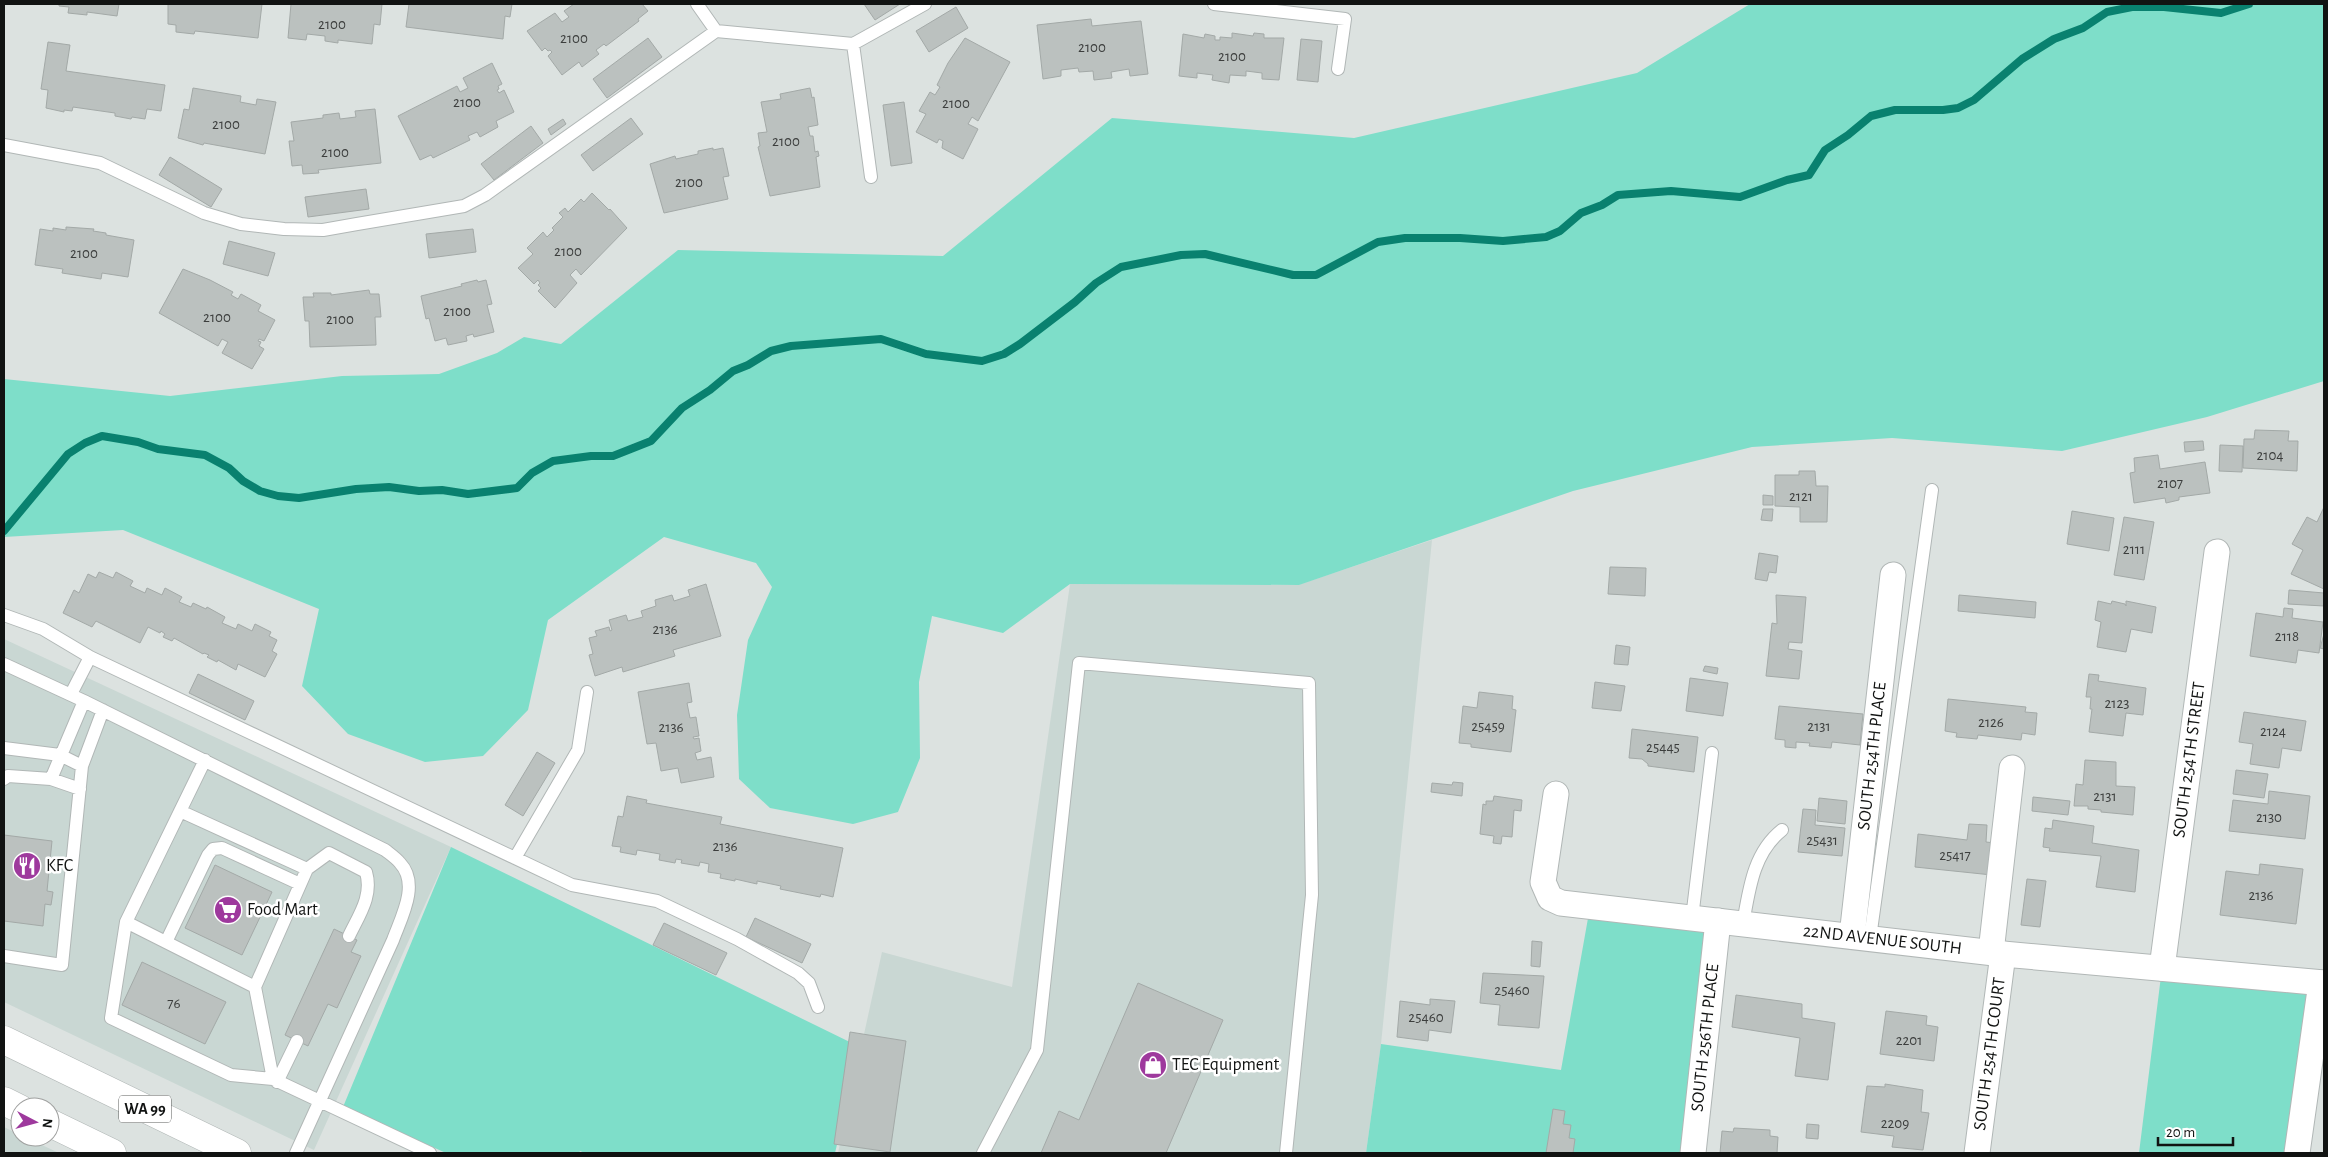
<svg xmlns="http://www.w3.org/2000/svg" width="2328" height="1157" font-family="'Alegreya Sans',sans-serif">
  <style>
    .built { fill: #c9d7d3 }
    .green { fill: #7edec9 }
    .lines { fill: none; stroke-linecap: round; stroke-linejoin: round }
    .stream { stroke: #09816f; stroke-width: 8 }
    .building { fill: #bbc1bf; stroke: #a3a9a7 }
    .lane-casing { stroke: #b1b7b6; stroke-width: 14 }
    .street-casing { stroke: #b1b7b6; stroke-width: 27 }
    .primary-casing { stroke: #b1b7b6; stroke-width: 29 }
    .lane { stroke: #fff; stroke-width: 12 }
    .street { stroke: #fff; stroke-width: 25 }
    .primary { stroke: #fff; stroke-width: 28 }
    .labels { text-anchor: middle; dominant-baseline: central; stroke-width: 5; stroke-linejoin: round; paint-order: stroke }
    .number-label { font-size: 15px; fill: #3c3e3d }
    .shield { fill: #fff; stroke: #585a59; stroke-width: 1 }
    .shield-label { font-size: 16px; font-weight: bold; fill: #111312 }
    .street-label { font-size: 18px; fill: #111312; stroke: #fff }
    .poi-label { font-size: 18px; fill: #111312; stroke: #fff; text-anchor: start }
  </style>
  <rect width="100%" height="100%" fill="#dce2e0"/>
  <!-- built -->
  <path class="built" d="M1432 540 1381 1044 1366 1153H838L882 952 1012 987 1070 584 1298 585Z
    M4 639 451 847 314 1150 4 1002Z
    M4 1127 20 1135V1137H25L59 1153H4Z"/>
  <!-- green -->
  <path class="green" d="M1750 4H2324V381L2207 417 2062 451 1892 438 1752 447 1573 491 1299 585 1070 584 1003 633 932 616 919 682 920 758 898 812 853 824 770 808 739 779 737 715 748 640 772 587 756 563 664 537 548 620 528 710 483 756 425 762 348 734 302 686 319 609 123 530 4 537V379L170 396 342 376 439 374 497 353 524 337 561 344 678 250 943 256 1112 118 1354 138 1637 73Z
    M451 847 860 1047 835 1153H585L580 1151 579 1153H446L343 1107Z
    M1590 907 1718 921 1693 1153H1366L1381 1044 1561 1070Z
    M2162 968 2321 983 2297 1153H2139Z"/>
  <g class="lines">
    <!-- stream -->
    <path class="stream" d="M4 531 68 454 85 443 102 436 138 442 158 449 205 455 229 468 243 481 260 491 278 496 299 498 356 489 389 487 419 491 442 490 468 494 517 488 532 473 553 461 591 456H613L651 441 682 408 710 390 733 371 748 365 771 351 791 346 881 339 926 354 982 361 1004 354 1020 344 1075 302 1096 283 1121 267 1181 255 1205 254 1293 275H1316L1378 242 1405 238H1460L1503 241 1546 237 1560 231 1581 213 1602 205 1618 195 1671 191 1740 197 1787 180 1809 175 1825 150 1848 135 1871 116 1895 110H1943L1958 108 1974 100 2022 59 2054 39 2083 28 2107 12 2132 7H2164L2221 13 2249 4"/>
  </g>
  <!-- building -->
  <path class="building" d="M59 4H119L117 16 87 12V15L68 13 69 7 59 6Z
    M168 4H262L258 38 195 31 194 34 176 32V25L168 24Z
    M291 4H382L380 25 374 24 372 44 338 40V43L325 41V36L307 34 306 40 288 38Z
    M409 4H512L510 17 505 16 503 39 406 27Z
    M574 4H642L648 11 638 19 639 21 606 46 604 44 596 50 599 54 582 67 579 62 562 75 548 56 552 52 550 50 548 51 545 48 542 51 527 31 555 13 562 22 569 17 564 11Z
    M864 4H900L875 20Z
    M956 7 968 28 929 52 916 31Z
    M1091 19 1092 26 1141 21 1148 74 1130 76 1129 69 1111 72 1112 78 1094 80 1093 71 1079 72 1078 68 1061 70V76L1043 79 1037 25Z
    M1232 33 1253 36 1254 33 1264 34V38H1284L1279 80 1262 79V73L1246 71V76L1230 75 1229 83 1212 80 1213 75 1197 73V78L1179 76 1183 34 1204 38 1205 34 1215 36V40H1220V37L1232 38Z
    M648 38 662 57 607 98 593 79Z
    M965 38 1010 62 978 121 972 117 968 124 978 129 963 159 942 148 943 141 939 139 937 143 916 132 926 114 919 111 930 92 935 95 940 87 937 85 948 63Z
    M1301 39 1322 41 1318 82 1297 80Z
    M48 42 70 45 66 71 165 85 161 111 147 109 145 119 132 117 131 119 115 116V113L73 107 72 111 64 110V112L46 108 48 90 41 89Z
    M492 63 502 84 498 86 499 89 497 90 499 93 504 90 514 112 496 121 498 127 480 137 477 132 468 136 470 140 433 158 431 155 420 160 398 116 457 86 460 92 468 88 463 78Z
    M193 88 241 96 240 102 256 105 257 99 276 102 265 154 204 143 203 145 178 138 184 109 189 110Z
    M810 88 812 98 814 97 818 125 808 127 810 136H813L815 152 818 151 819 156 816 157 820 187 770 196 758 147 760 146 758 133 767 132 761 102 781 99 780 94Z
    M904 102 912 163 891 166 883 105Z
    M375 109 381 163 318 170 319 173 303 174 302 165 292 166 289 141H294L291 122 323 118V115L339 113 340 119 356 117 355 111Z
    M631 118 643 134 593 171 581 155Z
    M563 119 566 124 551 135 548 129Z
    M531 126 543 143 494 180 481 164Z
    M713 148V150L723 148 729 176 723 177 728 199 664 213 650 164 675 156 676 159 698 154V151Z
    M170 157 222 189 211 207 159 175Z
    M366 189 369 209 308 217 305 197Z
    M592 193 609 210 610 209 627 228 581 275 576 269 570 275 577 283 555 308 538 291 541 288 538 285 540 283 538 280 534 284 518 268 533 254 527 248 543 232 547 237 554 230 552 228 563 217 559 213 565 208 568 212 581 199 584 202Z
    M66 227 94 229 93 231 106 233V235L134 240 128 277 102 273 101 279 62 273 63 269 35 265 40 229 53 231V228L66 230Z
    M473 229 476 252 429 258 426 234Z
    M229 241 275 253 268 276 223 264Z
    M183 269 210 280 233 292 231 295 238 299 241 294 261 305 258 311 275 320 264 341 259 339 258 341 261 342 259 346 264 349 252 369 222 353 228 342 222 339 218 346 159 313Z
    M477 280 478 282 486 280 492 304 487 305 494 332 474 337 473 334 466 336 467 341 448 345 446 338 435 341 429 318 426 319 421 296 462 286 461 284Z
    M369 290 370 294H379L381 317H375L376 345 310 347 309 321H305L303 297H314L313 293H331V295Z
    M2255 430 2289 431 2288 441H2298L2297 471 2243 468 2244 439H2254Z
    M2203 441 2204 450 2185 452 2184 442Z
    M2220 445 2243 446 2242 472 2219 471Z
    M2158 455 2160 469 2205 462 2210 493 2179 497V500L2166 503 2165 498 2134 503 2130 473 2135 472 2134 458Z
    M1799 471H1815L1816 486H1828L1827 522H1800V507L1775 506V475H1799Z
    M1763 495 1773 496V505H1763Z
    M2324 507V589L2291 574 2303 550 2292 544 2307 517 2317 522Z
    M1763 509H1773L1772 521 1761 520Z
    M2072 511 2114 518 2109 551 2067 544Z
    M2124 517 2154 522 2144 580 2114 575Z
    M1759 553 1778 556 1776 573 1769 572 1767 581 1755 579Z
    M1610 567 1646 568 1645 596 1608 594Z
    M99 572 113 578 116 572 133 581 130 586 145 593 147 588 162 595 165 588 182 597 179 602 191 607 193 603 206 609 207 607 225 617 222 623 236 629 238 624 252 631 255 624 271 632 269 636 277 640 272 651 277 654 265 677 238 664 236 670 218 660 217 662 207 657 209 655 204 653 203 654 174 638 172 641 163 637 165 634 161 631 160 633 148 627 140 643 96 621 92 627 63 613 74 590 79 593 88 574 96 578Z
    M706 584 721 636 673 650 675 656 623 672 622 667 595 676 589 655 593 654 589 638 597 636 595 631 609 627 610 631 612 630 609 620 626 615 628 621 643 617 641 611 656 606 655 600 672 595 674 601 690 596 688 590Z
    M2289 590 2324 593V606L2288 604Z
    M1776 595 1806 597 1802 643 1789 642 1788 649 1802 651 1799 679 1766 676 1772 623 1777 624Z
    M1959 595 2036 602 2035 618 1958 611Z
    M2098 601 2111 604 2112 601 2125 604 2126 606V601L2156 607 2152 633 2131 629 2126 652 2097 647 2101 622 2095 620Z
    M2284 608 2293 609 2292 618 2323 622 2319 653 2298 650 2296 663 2250 656 2256 613 2283 617Z
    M2324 634V649L2320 648Z
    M1616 645 1630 647 1628 665 1614 664Z
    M1705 666 1718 668 1717 674 1703 671Z
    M198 674 254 701 245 720 189 693Z
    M2089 674 2099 675 2098 681 2146 688 2143 715 2126 713 2123 736 2089 732 2092 709H2090L2091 697H2086Z
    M1690 678 1728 683 1723 716 1686 711Z
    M1595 682 1625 686 1621 711 1592 708Z
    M689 683 692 702 687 703 690 718 696 717 699 736 693 737 694 739 699 738 701 751 695 753 697 760 711 757 714 777 681 783 678 768 661 771 656 743 647 744 638 692Z
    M1479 692 1513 696 1512 709 1516 710 1511 752 1471 747V744L1459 743 1463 706 1477 708Z
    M1948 699 2026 707 2025 712 2037 713 2035 735 2022 733 2021 740 1978 735 1977 739 1956 737 1957 733 1945 731Z
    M1779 706 1863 714 1860 745 1832 742 1831 748 1809 746 1810 743 1796 742V748L1785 747V740L1775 739Z
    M2244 712 2306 721 2301 751 2282 748 2279 768 2250 764 2253 744 2239 742Z
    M1632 729 1698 737 1694 772 1648 766V764L1642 759 1629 758Z
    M537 752 555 763 523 816 505 805Z
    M2085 760 2116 762V786L2135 787 2133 815 2101 812V810L2088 809V806H2074L2076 784 2083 785Z
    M2236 770 2268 774 2264 798 2233 794Z
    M1453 782 1463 783 1462 796 1431 792 1432 783 1452 785Z
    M2269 791 2310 796 2305 839 2229 831 2233 800 2268 804Z
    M627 796 647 800 646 803 722 817 720 824 843 848 833 897 821 894 820 897 780 889 781 886 757 881V884L735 879V881L720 878 721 874 708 872 709 864 700 862 699 866 681 863 682 860 676 859 675 863 659 860 660 854 637 850 636 855 620 852 621 847 612 846 618 816 623 817Z
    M1494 796 1522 800 1521 811 1514 810 1512 837 1502 836 1501 844 1493 843 1494 836 1480 834 1483 804 1486 805V801H1493Z
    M2033 797 2070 801 2068 815 2032 811Z
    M1819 798 1847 801 1845 824 1817 821Z
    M1803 809 1816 810 1815 825 1845 828 1842 856 1798 852Z
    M2053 820 2094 826 2092 843 2139 850 2135 892 2096 887 2101 856 2049 851 2050 848 2043 847 2045 828 2052 829Z
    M1969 824 1987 825 1986 842 1995 843 1992 875 1915 867 1918 834 1967 840Z
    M4 835 52 841 47 891 53 892 51 905 45 904 43 926 4 921Z
    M2260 864 2303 869 2296 924 2220 915 2226 871 2259 875Z
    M215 865 272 892 242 955 185 928Z
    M2027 879 2046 881 2040 927 2021 925Z
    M755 918 811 944 802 963 746 937Z
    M664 923 727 953 716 975 653 945Z
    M334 929 357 940 351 952 361 956 337 1008 328 1004 308 1046 285 1035Z
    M1532 941 1542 942 1540 967 1531 966Z
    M142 962 226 1002 205 1044 122 1005Z
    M1483 973 1544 976 1539 1028 1498 1025 1500 1005 1480 1003Z
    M1138 983 1223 1020 1166 1153H1041L1059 1111 1079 1120Z
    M1736 995 1802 1004V1018L1835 1023 1828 1080 1795 1076 1800 1038 1732 1027Z
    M1430 999 1455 1001 1451 1033 1429 1030 1428 1041 1397 1037 1400 1001 1430 1005Z
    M1886 1011 1927 1016 1926 1025 1938 1027 1934 1061 1880 1054Z
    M850 1032 906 1041 890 1152 834 1144Z
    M1885 1084 1923 1090 1921 1112 1929 1113 1923 1150 1892 1147 1894 1136 1861 1132 1867 1086 1885 1087Z
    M1553 1109 1565 1111 1563 1124 1571 1125 1569 1138 1575 1139 1573 1153H1546Z
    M1807 1124 1819 1125 1818 1139 1806 1138Z
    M1734 1128 1770 1130V1136L1778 1137 1777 1153H1720L1722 1131 1733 1132Z"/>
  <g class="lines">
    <defs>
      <path id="lane" d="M697 4 716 31
        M1214 4 1345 19 1338 69
        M853 44 871 177
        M4 145 100 163 204 213 241 224 284 229 323 230 357 224 464 206 485 195 716 31 853 44 925 4
        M4 615 43 629 90 657 572 885 657 901 737 939 798 973 809 983 818 1007
        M4 664 84 701 385 850C390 854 396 858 400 863 420 884 401 918 393 940L296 1153
        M71 694 90 657
        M4 748 60 755 82 766
        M205 760 126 922 111 1018 231 1075 273 1079 430 1153
        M4 779 8 776 51 779 80 789
        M51 779 84 701
        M180 811 307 869 255 987
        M515 858 578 750 587 692
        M307 869 329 853 366 872C373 896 359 915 349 936
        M1692 918 1712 753
        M126 922 255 987 273 1079
        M1743 924C1749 890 1753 853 1782 830
        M1870 938 1932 490
        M166 942 208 855 213 849 222 848 300 884
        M4 956 62 965 82 766 103 710
        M277 1082 297 1041
        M983 1153 1037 1050 1079 663 1309 683 1312 895 1286 1153"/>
      <g id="street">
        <path id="s1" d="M1556 794 1543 882 1550 898 1561 903 2003 954 2324 983"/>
        <path id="s2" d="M1852 936 1893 575"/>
        <path d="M1991 952 2012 768"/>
        <path id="s3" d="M2162 968 2217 552"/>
        <path id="s4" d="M1693 1153 1718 921"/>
        <path id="s5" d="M1977 1153 2003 954"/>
        <path d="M2297 1153 2321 983"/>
      </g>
      <path id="primary" d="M4 1040 237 1153
        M4 1101 20 1109
        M50 1123 112 1153"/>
    </defs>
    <!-- lane casing -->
    <use href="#lane" class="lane-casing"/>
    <!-- street casing -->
    <use href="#street" class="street-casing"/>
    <!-- primary casing -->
    <use href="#primary" class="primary-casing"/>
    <!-- lane -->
    <use href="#lane" class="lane"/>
    <!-- street -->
    <use href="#street" class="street"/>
    <!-- primary -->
    <use href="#primary" class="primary"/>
  </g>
  <!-- icons -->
  <defs>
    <symbol id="restaurant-disc" viewBox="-11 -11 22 22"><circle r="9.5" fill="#9e399d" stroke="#fff"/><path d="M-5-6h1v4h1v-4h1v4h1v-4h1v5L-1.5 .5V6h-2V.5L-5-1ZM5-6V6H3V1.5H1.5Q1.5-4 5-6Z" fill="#fff"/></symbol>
    <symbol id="supermarket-disc" viewBox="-11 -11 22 22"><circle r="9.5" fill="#9e399d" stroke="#fff"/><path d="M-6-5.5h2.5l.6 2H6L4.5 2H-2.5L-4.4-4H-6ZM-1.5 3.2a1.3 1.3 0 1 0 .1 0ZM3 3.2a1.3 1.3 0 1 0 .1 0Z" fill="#fff"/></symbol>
    <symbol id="shop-disc" viewBox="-11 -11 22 22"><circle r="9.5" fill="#9e399d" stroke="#fff"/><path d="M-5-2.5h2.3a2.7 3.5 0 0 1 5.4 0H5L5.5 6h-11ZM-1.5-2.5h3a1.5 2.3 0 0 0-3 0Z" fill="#fff"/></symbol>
  </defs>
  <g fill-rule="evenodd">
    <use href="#restaurant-disc" x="11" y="850" width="32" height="32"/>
    <use href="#supermarket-disc" x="212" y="894" width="32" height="32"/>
    <use href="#shop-disc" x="1137" y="1049" width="32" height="32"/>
  </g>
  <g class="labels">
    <!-- number labels -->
    <g class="number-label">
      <text x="332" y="24">2100</text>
      <text x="574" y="38">2100</text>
      <text x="1092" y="47">2100</text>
      <text x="1232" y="56">2100</text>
      <text x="467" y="102">2100</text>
      <text x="956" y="103">2100</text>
      <text x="226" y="124">2100</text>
      <text x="786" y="141">2100</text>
      <text x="335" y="152">2100</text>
      <text x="689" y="182">2100</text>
      <text x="568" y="251">2100</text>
      <text x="84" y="253">2100</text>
      <text x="457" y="311">2100</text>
      <text x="217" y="317">2100</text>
      <text x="340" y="319">2100</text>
      <text x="2270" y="455">2104</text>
      <text x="2170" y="483">2107</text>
      <text x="1801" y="496">2121</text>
      <text x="2134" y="549">2111</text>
      <text x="665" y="629">2136</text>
      <text x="2287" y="636">2118</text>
      <text x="2117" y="703">2123</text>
      <text x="1991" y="722">2126</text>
      <text x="1488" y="726">25459</text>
      <text x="1819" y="726">2131</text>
      <text x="671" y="727">2136</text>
      <text x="2273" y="731">2124</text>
      <text x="1663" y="747">25445</text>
      <text x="2105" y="796">2131</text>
      <text x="2269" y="817">2130</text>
      <text x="1822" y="840">25431</text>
      <text x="725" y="846">2136</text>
      <text x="1955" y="855">25417</text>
      <text x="2261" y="895">2136</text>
      <text x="1512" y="990">25460</text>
      <text x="174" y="1003">76</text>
      <text x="1426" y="1017">25460</text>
      <text x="1909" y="1040">2201</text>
      <text x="1895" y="1123">2209</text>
    </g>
    <!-- shield labels -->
    <rect class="shield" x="119" y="1095.5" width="52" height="27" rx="4"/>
    <g class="shield-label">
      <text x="145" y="1109">WA 99</text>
    </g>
    <!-- street labels -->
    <g class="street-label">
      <text stroke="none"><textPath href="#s2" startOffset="181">SOUTH 254TH PLACE</textPath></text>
      <text stroke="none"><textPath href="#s3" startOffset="210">SOUTH 254TH STREET</textPath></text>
      <text stroke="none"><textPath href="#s1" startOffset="442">22ND AVENUE SOUTH</textPath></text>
      <text stroke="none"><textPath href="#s4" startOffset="116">SOUTH 256TH PLACE</textPath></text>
      <text stroke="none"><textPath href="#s5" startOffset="100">SOUTH 254TH COURT</textPath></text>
    </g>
    <!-- poi labels -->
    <g class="poi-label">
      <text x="46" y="866">KFC</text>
      <text x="247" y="910">Food Mart</text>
      <text x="1172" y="1065">TEC Equipment</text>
    </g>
  </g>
  <!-- border -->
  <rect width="2328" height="1157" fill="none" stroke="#111312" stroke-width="10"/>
  <!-- north arrow -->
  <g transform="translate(35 1122) rotate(96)"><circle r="24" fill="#ffffff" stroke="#a0a1a0"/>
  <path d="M0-4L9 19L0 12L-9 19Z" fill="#9e399d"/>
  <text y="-8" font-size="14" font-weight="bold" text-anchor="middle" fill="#111312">N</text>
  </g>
  <!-- scale -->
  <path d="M2158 1137v8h75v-8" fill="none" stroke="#111312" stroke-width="2.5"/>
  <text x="2166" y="1137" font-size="15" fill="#111312" stroke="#ffffff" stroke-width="4" paint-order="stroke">20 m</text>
</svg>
